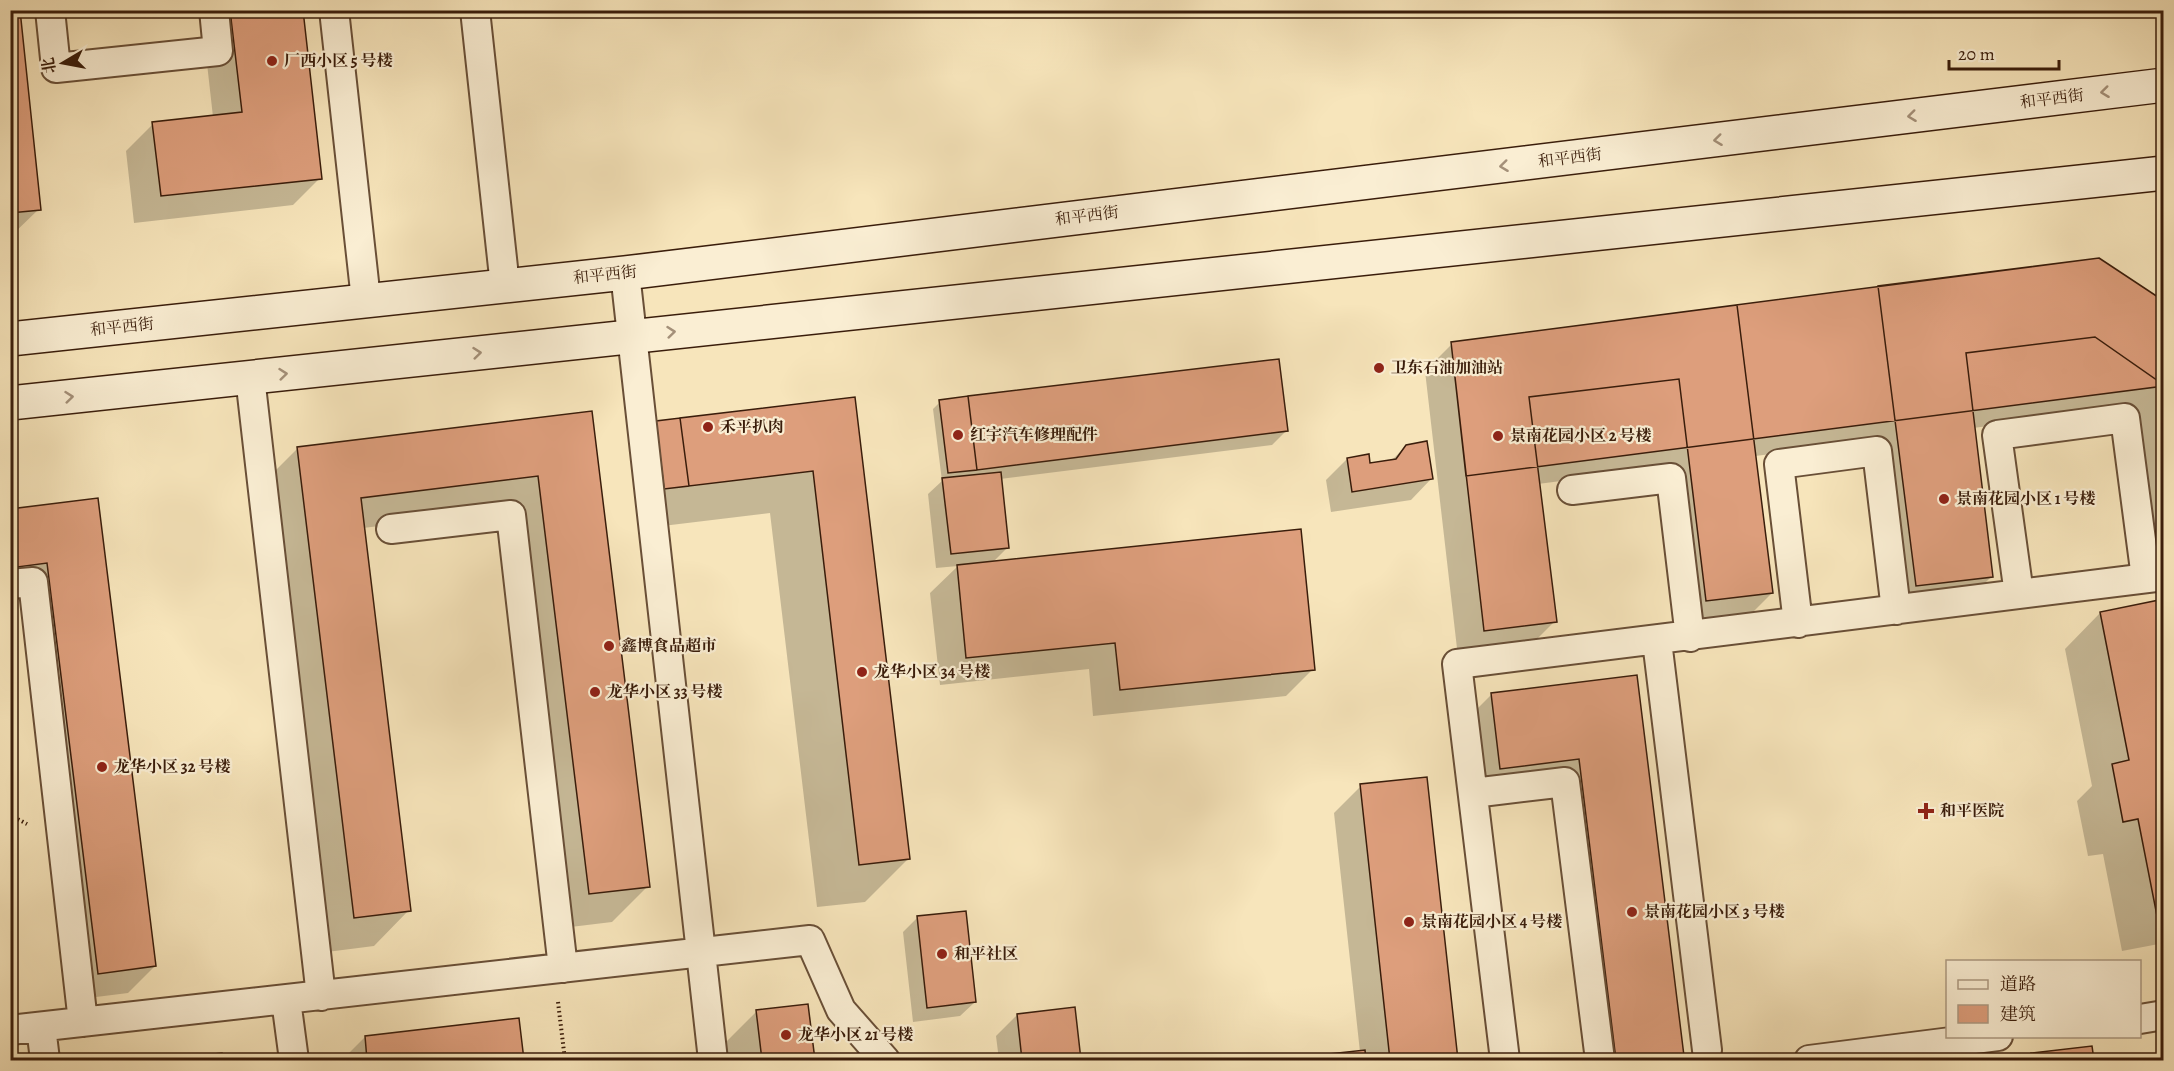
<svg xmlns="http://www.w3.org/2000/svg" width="2174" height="1071" font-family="Alegreya,'Noto Serif SC',serif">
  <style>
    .shadow { fill: #0003 }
    .building { fill: #dd9e7c; stroke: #3a1d0b; stroke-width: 1.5 }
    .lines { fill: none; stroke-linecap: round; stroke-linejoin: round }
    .minor-casing { stroke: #694f37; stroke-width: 32 }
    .secondary-casing { stroke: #3a1d0b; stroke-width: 36 }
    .path { stroke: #3a1d0b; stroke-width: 4; stroke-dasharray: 1.5 3; stroke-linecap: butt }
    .minor { stroke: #faeed3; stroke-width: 28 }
    .secondary { stroke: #faeed3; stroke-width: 33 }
    .oneway { stroke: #a49079 }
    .poi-dot { fill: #8f2418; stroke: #faeed3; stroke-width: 2 }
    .labels { text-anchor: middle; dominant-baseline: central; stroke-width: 4.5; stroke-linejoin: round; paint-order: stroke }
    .poi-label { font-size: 16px; font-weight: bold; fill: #3a1d0b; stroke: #faeed3; text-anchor: start }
    .street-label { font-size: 16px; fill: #3a1d0b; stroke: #faeed3 }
  </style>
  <rect width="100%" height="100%" fill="#f7e5bb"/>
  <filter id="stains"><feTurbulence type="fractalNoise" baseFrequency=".00333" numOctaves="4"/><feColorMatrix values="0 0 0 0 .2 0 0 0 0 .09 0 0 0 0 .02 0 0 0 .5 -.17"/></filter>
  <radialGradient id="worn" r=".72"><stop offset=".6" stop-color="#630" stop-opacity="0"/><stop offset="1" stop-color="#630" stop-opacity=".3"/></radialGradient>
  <!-- shadow -->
  <path class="shadow" d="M10 10 39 209 10 237Z
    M201 10H301L320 178 293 205 134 223 126 151 153 124 213 117Z
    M2164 303V564L2160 565 2138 413 2131 408 1973 428 1992 576 1965 603 1889 613 1868 442 1755 456 1772 593 1745 620 1680 628 1660 468 1538 484 1555 621 1528 648 1458 657 1425 371 1452 344Z
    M853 399 908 859 865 902 817 907 770 513 646 528 650 429 657 422Z
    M940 402 1286 431 1272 445 1000 479 1008 547 993 562 1313 669 1286 696 1093 716 1089 669 940 685 930 593 958 566 936 568 928 494 942 481 933 409Z
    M591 413 648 886 612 922 554 929 503 511 363 528 409 910 374 946 319 953 262 484 298 448Z
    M1406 446 1432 478 1411 500 1331 512 1326 480 1347 459 1369 465 1391 461Z
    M97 500 155 966 128 993 72 1000 20 590 10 591V511Z
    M2164 600V943L2122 951 2103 854 2088 856 2077 801 2092 786 2065 649 2100 613Z
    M1636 677 1683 1055 1677 1060H1586L1552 785 1473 795 1465 721 1492 694Z
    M1426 779 1456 1060H1287L1360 1052 1334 813 1361 786Z
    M917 918 975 1002 960 1016 913 1022 903 932Z
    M807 1006 813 1060H715L714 1054 757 1011Z
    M1074 1008 1080 1060H999L996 1036 1017 1015Z
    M517 1019 522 1060H342L365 1037Z
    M2091 1047 2092 1060H2026L2032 1055Z
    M221 1055 222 1060H173Z"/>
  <!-- building -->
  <path class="building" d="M10 10H20L41 210 10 213Z
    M230 10H303L322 179 161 196 152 122 242 112Z
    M2099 258 2164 301V385L2095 337 1966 353 1993 577 1916 586 1878 286Z
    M2099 258 2164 301V386L1466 476 1451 342Z
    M1737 305 1773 593 1706 601 1679 379 1529 397 1557 622 1484 631 1451 342Z
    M1279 359 1288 431 977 470 968 396Z
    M968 396 977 470 948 473 939 400Z
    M855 397 910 859 859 865 813 471 689 486 680 418Z
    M592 411 650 887 589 894 538 476 361 498 411 911 354 918 297 447Z
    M680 418 689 486 664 489 656 421Z
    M1427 441 1433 479 1352 492 1347 458 1369 454 1370 463 1396 459 1406 445Z
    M1001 472 1009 548 951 554 942 478Z
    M98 498 156 966 98 974 47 563 10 568V509Z
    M1301 529 1315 670 1120 690 1115 643 966 658 957 565Z
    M2164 599V915L2157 916 2138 819 2123 822 2112 764 2129 760 2100 612Z
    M1637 675 1684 1056 1647 1060H1616L1579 759 1500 769 1491 693Z
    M1427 777 1458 1060H1390L1360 784Z
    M966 911 976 1002 927 1008 917 916Z
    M808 1004 815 1060H762L756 1010Z
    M1075 1007 1081 1060H1022L1017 1014Z
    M519 1018 524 1060H367L365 1036Z
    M2092 1046 2094 1060H2032L2031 1053Z
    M1365 1050 1366 1060H1273Z
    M222 1053 223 1060H160Z"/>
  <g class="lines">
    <defs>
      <path id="minor" d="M50 10 56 68 218 51 214 10
        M334 10 366 300
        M475 10 505 286
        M625 273 713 1060
        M250 377 321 996
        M1572 490 1671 478 1690 637
        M391 529 511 515 563 968
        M10 584 33 582 83 1022
        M2019 594 1997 435 2125 418 2146 578
        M1798 623 1779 464 1877 451 1896 610
        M1657 641 1707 1050
        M1473 793 1565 782 1600 1060
        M286 1000 294 1060
        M2140 1019 2164 1015
        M41 1027 45 1060
        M10 1030 810 940 841 1010 885 1060
        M1505 1060 1457 664 2164 576
        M1809 1060 1998 1036"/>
      <path id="secondary" d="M10 339 625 273 2164 85
        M10 403 2164 173"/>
    </defs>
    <!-- minor casing -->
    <use href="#minor" class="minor-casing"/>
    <!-- secondary casing -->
    <use href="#secondary" class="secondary-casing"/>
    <!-- path -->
    <path class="path" d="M10 815 27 824
      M558 1002 565 1060"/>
    <!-- minor -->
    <use href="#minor" class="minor"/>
    <!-- secondary -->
    <use href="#secondary" class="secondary"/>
  </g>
  <!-- one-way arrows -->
  <defs><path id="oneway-chevron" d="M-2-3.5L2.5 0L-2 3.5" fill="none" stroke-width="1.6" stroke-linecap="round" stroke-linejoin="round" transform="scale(1.5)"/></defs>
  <g class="oneway">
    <use href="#oneway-chevron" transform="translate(2105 92) rotate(173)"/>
    <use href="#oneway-chevron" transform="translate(1912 116) rotate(173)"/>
    <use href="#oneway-chevron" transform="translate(1718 140) rotate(173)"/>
    <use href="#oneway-chevron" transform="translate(1504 166) rotate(173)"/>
    <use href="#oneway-chevron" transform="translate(671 332) rotate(-6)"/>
    <use href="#oneway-chevron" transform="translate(477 353) rotate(-6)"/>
    <use href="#oneway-chevron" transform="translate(283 374) rotate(-6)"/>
    <use href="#oneway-chevron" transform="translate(69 397) rotate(-6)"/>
  </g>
  <!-- markers -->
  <g class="poi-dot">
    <circle cx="272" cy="61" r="6"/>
    <circle cx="1379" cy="368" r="6"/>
    <circle cx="708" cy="427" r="6"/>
    <circle cx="958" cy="435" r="6"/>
    <circle cx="1498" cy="436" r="6"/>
    <circle cx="1944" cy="499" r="6"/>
    <circle cx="609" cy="646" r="6"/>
    <circle cx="862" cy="672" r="6"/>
    <circle cx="595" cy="692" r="6"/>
    <circle cx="102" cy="767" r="6"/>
    <path d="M1923 802h6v6h6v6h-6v6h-6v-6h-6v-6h6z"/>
    <circle cx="1632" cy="912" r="6"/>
    <circle cx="1409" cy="922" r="6"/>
    <circle cx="942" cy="954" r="6"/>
    <circle cx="786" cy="1035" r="6"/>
  </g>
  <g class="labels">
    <!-- poi labels -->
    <g class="poi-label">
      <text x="284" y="61">厂西小区 5 号楼</text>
      <text x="1391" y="368">卫东石油加油站</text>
      <text x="720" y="427">禾平扒肉</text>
      <text x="970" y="435">红宇汽车修理配件</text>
      <text x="1510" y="436">景南花园小区 2 号楼</text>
      <text x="1956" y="499">景南花园小区 1 号楼</text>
      <text x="621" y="646">鑫博食品超市</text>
      <text x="874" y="672">龙华小区 34 号楼</text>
      <text x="607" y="692">龙华小区 33 号楼</text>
      <text x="114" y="767">龙华小区 32 号楼</text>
      <text x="1940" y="811">和平医院</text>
      <text x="1644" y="912">景南花园小区 3 号楼</text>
      <text x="1421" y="922">景南花园小区 4 号楼</text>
      <text x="954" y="954">和平社区</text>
      <text x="798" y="1035">龙华小区 21 号楼</text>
    </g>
    <!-- street labels -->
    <g class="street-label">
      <text transform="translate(2052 99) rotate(-7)">和平西街</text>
      <text transform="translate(1570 158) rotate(-7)">和平西街</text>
      <text transform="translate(1087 216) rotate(-7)">和平西街</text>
      <text transform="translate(605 275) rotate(-6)">和平西街</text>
      <text transform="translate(122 327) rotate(-6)">和平西街</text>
    </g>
  </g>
  <!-- margin -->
  <rect width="2174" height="1071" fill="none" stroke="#f7e5bb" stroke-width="36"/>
  <rect x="12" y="12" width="2150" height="1047" fill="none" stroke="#3a1d0b" stroke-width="3"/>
  <rect x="18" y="18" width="2138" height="1035" fill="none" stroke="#3a1d0b" stroke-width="1.5"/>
  <!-- legend -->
  <rect x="1946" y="960" width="195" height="78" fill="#faeed3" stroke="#ad9a83" stroke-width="1.5"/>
  <rect x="1958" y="980" width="30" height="9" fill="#faeed3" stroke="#ad9a83" stroke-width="1.5"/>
  <text x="2000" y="990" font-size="18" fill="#3a1d0b">道路</text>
  <rect x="1958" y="1005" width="30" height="18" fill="#dd9e7c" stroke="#ad9a83" stroke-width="1.5"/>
  <text x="2000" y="1020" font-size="18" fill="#3a1d0b">建筑</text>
  <!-- north arrow -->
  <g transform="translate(63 63) rotate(260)" stroke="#faeed3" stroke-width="4.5" paint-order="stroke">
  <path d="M0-4.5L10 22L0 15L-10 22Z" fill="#3a1d0b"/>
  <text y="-9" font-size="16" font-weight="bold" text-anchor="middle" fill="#3a1d0b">北</text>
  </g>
  <!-- scale -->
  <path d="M1949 60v9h110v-9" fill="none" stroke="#3a1d0b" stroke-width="3"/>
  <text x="1958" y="60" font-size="18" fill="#3a1d0b" stroke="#faeed3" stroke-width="4.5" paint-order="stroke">20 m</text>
  <rect width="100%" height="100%" filter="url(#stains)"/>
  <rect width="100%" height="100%" fill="url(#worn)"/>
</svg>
